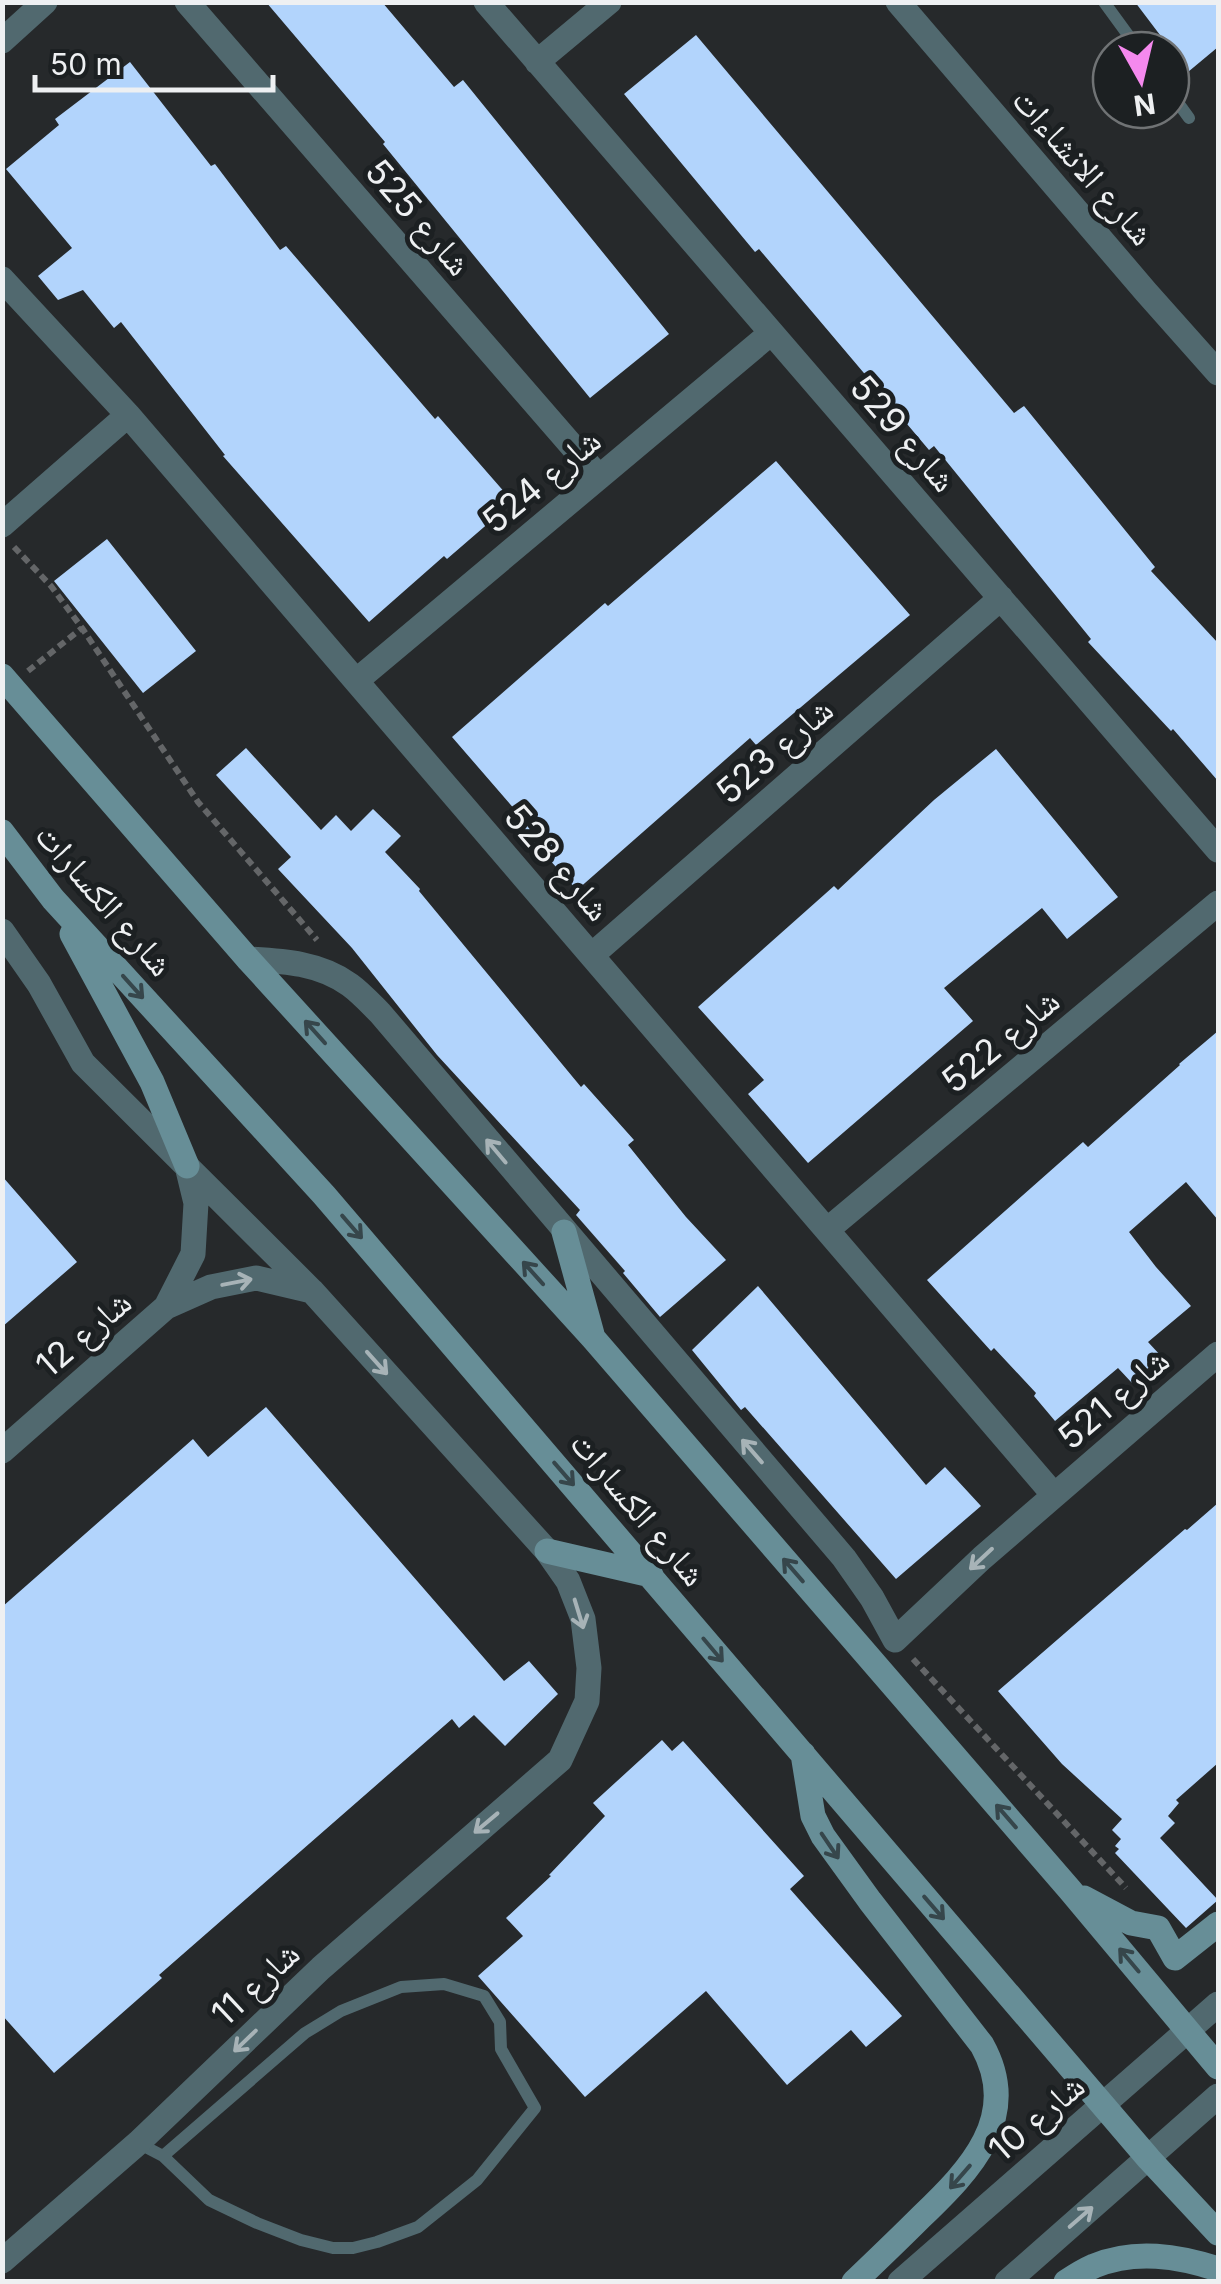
<svg xmlns="http://www.w3.org/2000/svg" width="1221" height="2284" font-family="Inter,'Noto Naskh Arabic',sans-serif">
  <style>
    .building { fill: #b2d4fc }
    .lines { fill: none; stroke-linecap: round; stroke-linejoin: round }
    .path { stroke: #646668; stroke-width: 6; stroke-dasharray: 8 5; stroke-linecap: butt }
    .lane { stroke: #51696f; stroke-width: 12 }
    .street { stroke: #51696f; stroke-width: 25 }
    .secondary { stroke: #678e97; stroke-width: 25 }
    .oneway { stroke: #36464b }
    .oneway2 { stroke: #a7b3b7 }
    .labels { text-anchor: middle; dominant-baseline: central; stroke-width: 10; stroke-linejoin: round; paint-order: stroke }
    .street-label { font-size: 35px; fill: #eef0f2; stroke: #1c2022 }
  </style>
  <rect width="100%" height="100%" fill="#26292b"/>
  <!-- building -->
  <path class="building" d="M266 2H382L454 87 463 80 669 334 590 398 383 144 385 142Z
    M1135 2H1218V47L1188 72Z
    M696 35 1014 413 1024 406 1155 567 1151 571 1218 643V781L1173 729 1171 731 1088 642 1091 639 934 446 929 450 759 249 755 252 624 94Z
    M130 62 211 166 215 164 280 250 286 246 435 419 438 416 513 502 447 559 444 556 369 622 223 456 225 455 121 322 114 328 83 290 58 300 38 276 72 248 6 169 59 125 55 119Z
    M776 461 910 615 756 745 750 738 577 890 517 824 523 819 452 737 605 603 608 606Z
    M107 539 196 651 143 693 54 581Z
    M246 748 321 830 336 815 351 831 373 809 401 836 385 852 420 889 419 891 581 1087 584 1084 634 1140 628 1145 686 1217 726 1260 660 1317 623 1273 625 1271 576 1215 580 1210 437 1055 352 948 278 869 291 857 216 775Z
    M996 749 1118 897 1067 939 1042 908 944 988 973 1021 808 1163 748 1094 764 1080 698 1007 834 886 838 890 934 800Z
    M1218 1031V1220L1186 1182 1129 1232 1156 1267 1191 1306 1148 1342 1161 1356 1132 1383 1118 1368 1055 1421 1034 1396 1036 1393 994 1348 991 1351 927 1280 1083 1142 1088 1147 1180 1065 1179 1064Z
    M2 1176 77 1262 2 1327Z
    M758 1286 926 1485 945 1467 981 1506 896 1579 745 1407 741 1410 692 1350Z
    M266 1407 504 1681 529 1661 558 1694 505 1746 474 1715 459 1728 452 1719 159 1975 162 1978 54 2073 2 2015V1607L193 1439 208 1457Z
    M1218 1503V1763L1176 1800 1179 1803 1168 1816 1175 1823 1160 1838 1218 1900 1186 1928 1115 1853 1119 1849 1115 1846 1121 1839 1112 1830 1122 1819 1062 1764 998 1691 1185 1529 1187 1530Z
    M662 1740 672 1751 683 1741 804 1876 790 1889 902 2016 866 2047 851 2030 787 2085 706 1991 585 2097 478 1976 523 1936 506 1918 551 1876 549 1875 605 1816 593 1803Z"/>
  <g class="lines">
    <!-- path -->
    <path class="path" d="M14 547 51 586 82 628 198 802 317 940
      M28 671 82 628
      M913 1659 1126 1888"/>
    <!-- lane -->
    <path class="lane" d="M1104 2 1139 50
      M1171 93 1189 118
      M138 2143 163 2156 209 2200 257 2223 301 2240 333 2248H353L377 2242 418 2227 477 2180 535 2108 501 2049 500 2022 484 1996 444 1984 401 1987 341 2011 305 2033 163 2156"/>
    <!-- street -->
    <path class="street" d="M187 2 599 477
      M486 2 1218 850
      M898 2 1146 292 1218 373
      M2 41 45 2
      M537 62 609 2
      M2 279 128 415 1054 1495
      M2 525 128 415
      M356 681 771 333
      M2 931 39 984 83 1063 312 1291 547 1551 568 1581 583 1619 589 1668 587 1701 560 1760 321 1968 138 2143 2 2261
      M592 955 1001 598
      M248 959C284 961 320 963 350 985 361 993 371 1004 380 1013L844 1558 872 1598 895 1640 982 1558 1218 1354
      M827 1230 1218 903
      M166 1307 193 1254 196 1203 187 1166
      M2 1451 166 1307 211 1287 256 1278 312 1291
      M900 2282 1218 2004
      M1007 2282 1218 2096"/>
    <!-- secondary -->
    <path class="secondary" d="M2 676 248 959 593 1338 1070 1890 1218 2067
      M2 832 53 899 324 1195 1149 2159 1218 2233
      M72 934 152 1082 187 1166
      M564 1232 592 1334
      M547 1551 651 1575
      M803 1754 813 1816 823 1836 870 1901 982 2045C1022 2117 970 2170 921 2217 899 2239 877 2260 854 2282
      M1084 1898 1131 1923 1158 1928 1175 1958 1218 1924
      M1066 2282C1075 2276 1085 2270 1094 2266 1135 2249 1178 2256 1218 2269"/>
  </g>
  <!-- one-way arrows -->
  <defs><path id="oneway-shaft" d="M-6 0H5M1.5-3L5.5 0L1.5 3" fill="none" stroke-width="1.6" stroke-linecap="round" stroke-linejoin="round" transform="scale(2.5)"/></defs>
  <g class="oneway">
    <use href="#oneway-shaft" transform="translate(133 987) rotate(48)"/>
    <use href="#oneway-shaft" transform="translate(315 1032) rotate(-132)"/>
    <use href="#oneway-shaft" transform="translate(352 1227) rotate(49)"/>
    <use href="#oneway-shaft" transform="translate(533 1273) rotate(-132)"/>
    <use href="#oneway-shaft" transform="translate(564 1474) rotate(49)"/>
    <use href="#oneway-shaft" transform="translate(793 1570) rotate(-131)"/>
    <use href="#oneway-shaft" transform="translate(713 1650) rotate(50)"/>
    <use href="#oneway-shaft" transform="translate(1006 1816) rotate(-131)"/>
    <use href="#oneway-shaft" transform="translate(830 1846) rotate(56)"/>
    <use href="#oneway-shaft" transform="translate(934 1908) rotate(49)"/>
    <use href="#oneway-shaft" transform="translate(1129 1960) rotate(-130)"/>
    <use href="#oneway-shaft" transform="translate(960 2177) rotate(131)"/>
  </g>
  <g class="oneway2">
    <use href="#oneway-shaft" transform="translate(496 1151) rotate(-130)"/>
    <use href="#oneway-shaft" transform="translate(237 1282) rotate(-11)"/>
    <use href="#oneway-shaft" transform="translate(377 1363) rotate(48)"/>
    <use href="#oneway-shaft" transform="translate(752 1451) rotate(-131)"/>
    <use href="#oneway-shaft" transform="translate(981 1559) rotate(137)"/>
    <use href="#oneway-shaft" transform="translate(579 1614) rotate(73)"/>
    <use href="#oneway-shaft" transform="translate(486 1823) rotate(140)"/>
    <use href="#oneway-shaft" transform="translate(245 2041) rotate(136)"/>
    <use href="#oneway-shaft" transform="translate(1081 2217) rotate(-41)"/>
  </g>
  <g class="labels">
    <!-- street labels -->
    <g class="street-label">
      <text transform="translate(1084 166) rotate(49)">شارع الانشاءات</text>
      <text transform="translate(419 217) rotate(49)">شارع 525</text>
      <text transform="translate(904 433) rotate(49)">شارع 529</text>
      <text transform="translate(541 480) rotate(-40)">شارع 524</text>
      <text transform="translate(774 750) rotate(-41)">شارع 523</text>
      <text transform="translate(558 862) rotate(49)">شارع 528</text>
      <text transform="translate(105 899) rotate(49)">شارع الكسارات</text>
      <text transform="translate(1000 1040) rotate(-40)">شارع 522</text>
      <text transform="translate(83 1333) rotate(-41)">شارع 12</text>
      <text transform="translate(1113 1398) rotate(-41)">شارع 521</text>
      <text transform="translate(639 1508) rotate(50)">شارع الكسارات</text>
      <text transform="translate(255 1983) rotate(-43)">شارع 11</text>
      <text transform="translate(1036 2117) rotate(-41)">شارع 10</text>
    </g>
  </g>
  <!-- border -->
  <rect width="1221" height="2284" fill="none" stroke="#eef0f2" stroke-width="10"/>
  <!-- north arrow -->
  <g transform="translate(1141 80) rotate(172)"><circle r="48" fill="#1c2022" stroke="#707375" stroke-width="2.5"/>
  <path d="M0-8L18 38L0 25L-18 38Z" fill="#f589ee"/>
  <text y="-15" font-size="28" font-weight="bold" text-anchor="middle" fill="#eef0f2">N</text>
  </g>
  <!-- scale -->
  <path d="M35 75v15h238v-15" fill="none" stroke="#eef0f2" stroke-width="5"/>
  <text x="50" y="75" font-size="30" fill="#eef0f2" stroke="#1c2022" stroke-width="8" paint-order="stroke">50 m</text>
</svg>
